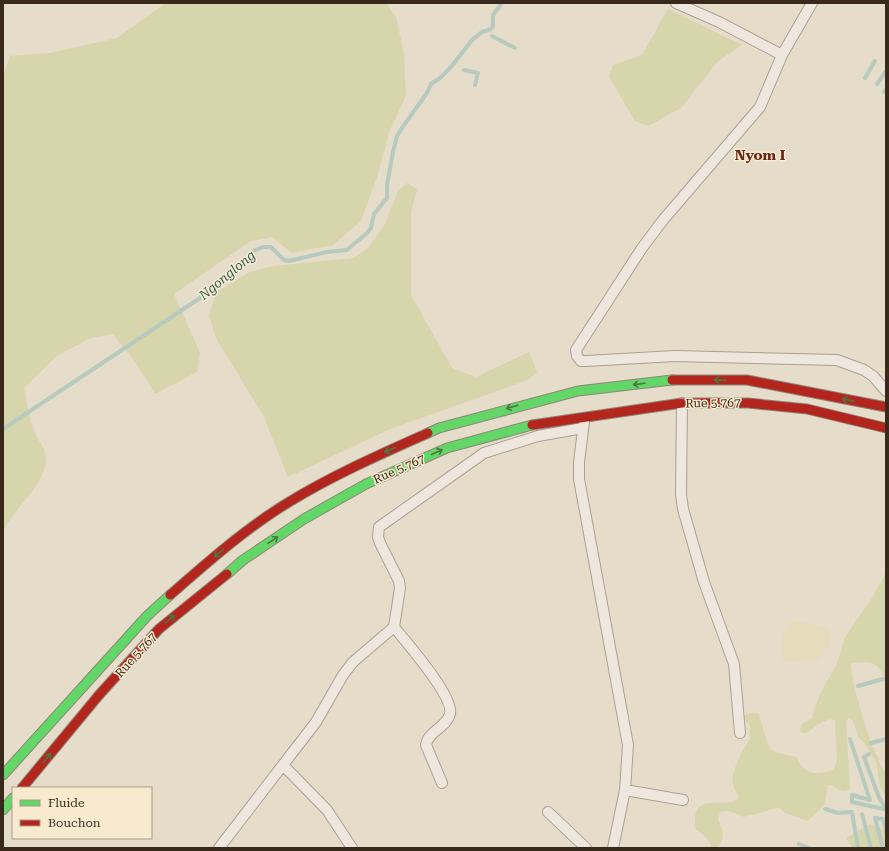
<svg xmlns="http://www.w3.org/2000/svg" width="889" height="851" font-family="'Roboto Serif',serif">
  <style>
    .farmland { fill: #e6dbba }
    .green { fill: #d6d5ac }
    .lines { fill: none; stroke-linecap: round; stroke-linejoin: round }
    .stream { stroke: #b7cabd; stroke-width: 4 }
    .street-casing { stroke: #aaa194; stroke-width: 12 }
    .fast-casing { stroke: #8f867b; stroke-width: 11 }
    .jam-casing { stroke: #8f867b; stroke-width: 11 }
    .street { stroke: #ede7dd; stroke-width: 10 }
    .fast { stroke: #63d668; stroke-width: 9 }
    .jam { stroke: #b3261e; stroke-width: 9 }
    .oneway { stroke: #4c773e }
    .labels { text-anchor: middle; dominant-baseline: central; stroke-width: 3; stroke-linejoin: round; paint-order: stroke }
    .street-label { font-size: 12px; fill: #39291c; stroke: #f7eacf }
    .water-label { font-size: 13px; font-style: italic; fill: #2a5a55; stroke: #f7eacf }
    .quarter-label { font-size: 14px; font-weight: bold; fill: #682719; stroke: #f7eacf }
  </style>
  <rect width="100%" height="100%" fill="#e5dcca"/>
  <!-- farmland -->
  <path class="farmland" d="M797 621 822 627 829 631 831 636 829 645 819 658 815 660 792 662 783 661 781 659V645L783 634 788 625 792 622Z"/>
  <!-- green -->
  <path class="green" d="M166 3H386L396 17 404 54 406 96 390 130 377 177 361 221 333 245 292 253 272 237 251 241 174 294 200 353 197 372 155 394 136 363 113 334 91 338 58 355 24 388C27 402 29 419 35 433 37 439 43 445 45 452 53 478 13 509 3 531V76L10 56 50 53 117 38Z
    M668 9 742 45 718 61 681 108 648 126 635 121 609 77 613 65 642 55Z
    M407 183 417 189 411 213V295L452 368 476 377 529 352 537 372 528 380 390 429 288 477 264 417 216 338 209 315 217 292 250 272 274 266 354 258 369 247 384 226 398 191Z
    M886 571V686C881 662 874 661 851 663 849 674 870 748 879 758V762L886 774V797L880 786 876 762 865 744 858 737 853 720 848 718 846 722 850 788 848 790 842 791 831 785H828L825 804 808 821 785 813 779 808C772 808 769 811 763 812 756 814 751 814 744 817L729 811 720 812 718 820C724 832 725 836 718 848H710L711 844 705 836 696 830C689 789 723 810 738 799 739 793 734 790 733 785 729 774 744 748 750 739V726L743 717C748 713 752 712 759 714 760 719 768 747 771 750 777 754 789 755 796 757 806 775 815 776 833 770L837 761 835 720C826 716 813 729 806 733H802L800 730 802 724 812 718C816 698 828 681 837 663 841 654 842 644 846 636 860 614 876 596 886 571Z
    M870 824 886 831V848H852L846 838Z"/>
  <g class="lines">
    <!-- stream -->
    <path class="stream" d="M492 36 515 48
      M464 70 478 73 475 85
      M865 78 875 61
      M877 84 886 71
      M884 92 886 90
      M3 429 200 298 210 288 237 270 249 259 253 251 263 247H271L284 260 289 261 327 252 347 250 367 233 371 228 374 214 387 198V185L393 152 397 136 402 128 427 93 431 84 440 78 451 67 472 40 482 32 491 29 493 26V15L502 3
      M858 686 883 679
      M850 739 870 800 852 795V802L884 809
      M871 743 886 739
      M869 754 864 757 880 800H881L885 808
      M825 809 838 813 852 812 858 848
      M862 814 871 848
      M799 844 809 848
      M883 848 875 818 883 819 886 831"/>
    <defs>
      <path id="street" d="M676 3 719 22 782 55
        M812 3 782 55 760 107 663 220 642 248 576 350 577 356 581 361H586L675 356 837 360 864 370 873 376 886 391
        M682 403 681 494 683 509 704 582 734 664 740 733
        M584 422 579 462V479L628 745 625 790 613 848
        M394 627C406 642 454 696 450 714 447 727 428 731 426 745L442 783
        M283 765 327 810 352 848
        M625 790 683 800
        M548 812 586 848
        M219 848 316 722 343 675 353 662 394 627 400 588 399 581 380 543 378 537 379 527 484 453 538 436 583 428"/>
      <path id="fast" d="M428 433 439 428 578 391 672 380
        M227 574 243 560 304 519 366 484 447 448 532 425
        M3 775 147 616 170 595
        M3 810 13 798"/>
      <path id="jam" d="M672 380H747L886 407
        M532 425 682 403H748L807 409 886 428
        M170 595C208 562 246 528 289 502 333 475 381 454 428 433
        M22 788 99 695 159 629 227 574"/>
    </defs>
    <!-- street casing -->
    <use href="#street" class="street-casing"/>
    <!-- fast casing -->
    <use href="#fast" class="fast-casing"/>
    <!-- jam casing -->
    <use href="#jam" class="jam-casing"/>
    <!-- street -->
    <use href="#street" class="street"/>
    <!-- fast -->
    <use href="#fast" class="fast"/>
    <!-- jam -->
    <use href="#jam" class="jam"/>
  </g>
  <!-- one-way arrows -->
  <defs><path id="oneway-shaft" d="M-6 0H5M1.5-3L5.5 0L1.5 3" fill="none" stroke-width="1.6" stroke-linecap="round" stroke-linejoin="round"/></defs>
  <g class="oneway">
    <use href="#oneway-shaft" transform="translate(720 380) rotate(-179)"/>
    <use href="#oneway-shaft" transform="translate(639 384) rotate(173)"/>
    <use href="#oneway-shaft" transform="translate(848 400) rotate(-169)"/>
    <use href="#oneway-shaft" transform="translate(512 407) rotate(164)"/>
    <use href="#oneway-shaft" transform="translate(390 450) rotate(156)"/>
    <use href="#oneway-shaft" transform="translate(437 452) rotate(-24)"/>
    <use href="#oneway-shaft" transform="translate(273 540) rotate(-34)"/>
    <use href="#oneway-shaft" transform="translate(219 553) rotate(139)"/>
    <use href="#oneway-shaft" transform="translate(170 619) rotate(-39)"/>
    <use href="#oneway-shaft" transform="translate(47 758) rotate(-50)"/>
  </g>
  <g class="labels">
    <!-- street labels -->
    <g class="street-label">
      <text transform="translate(713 403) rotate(-1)">Rue 5.767</text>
      <text transform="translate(399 469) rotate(-24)">Rue 5.767</text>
      <text transform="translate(136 655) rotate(-48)">Rue 5.767</text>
    </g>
    <!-- water labels -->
    <g class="water-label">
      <text transform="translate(227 275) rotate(-40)">Ngonglong</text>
    </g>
    <!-- quarter labels -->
    <g class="quarter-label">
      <text x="760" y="155">Nyom I</text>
    </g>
  </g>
  <!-- border -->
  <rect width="889" height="851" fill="none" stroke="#39291c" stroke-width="8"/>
  <!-- legend -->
  <rect x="12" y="787" width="140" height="52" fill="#f7eacf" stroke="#ab9d87"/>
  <rect x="20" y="800" width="20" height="6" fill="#63d668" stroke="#ab9d87"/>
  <text x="48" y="807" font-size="12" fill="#39291c">Fluide</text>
  <rect x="20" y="820" width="20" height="6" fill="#b3261e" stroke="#ab9d87"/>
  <text x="48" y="827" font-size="12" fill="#39291c">Bouchon</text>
</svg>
